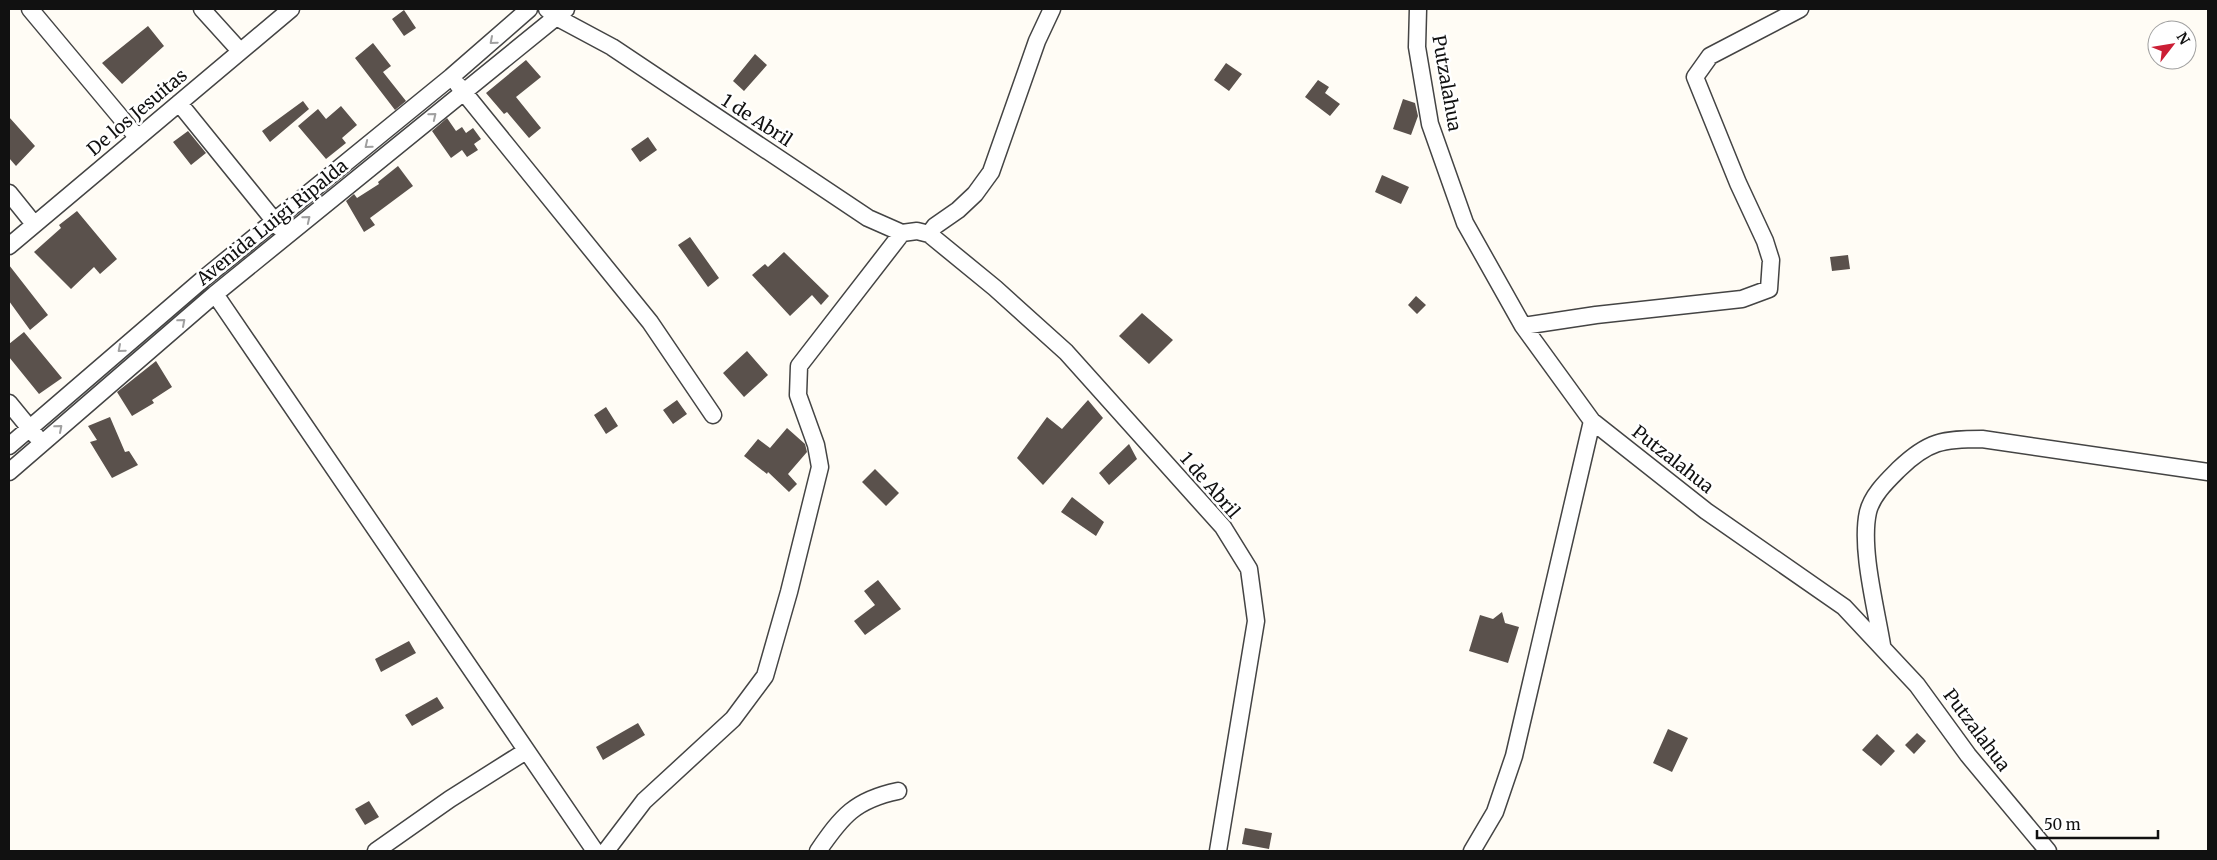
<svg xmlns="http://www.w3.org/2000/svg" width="2217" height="860" font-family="Merriweather,serif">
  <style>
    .building { fill: #5a514c }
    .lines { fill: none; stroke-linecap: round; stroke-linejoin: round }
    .minor-casing { stroke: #444; stroke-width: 19 }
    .minor { stroke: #fff; stroke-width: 16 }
    .oneway { stroke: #a0a0a0 }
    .labels { text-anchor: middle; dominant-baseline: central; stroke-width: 5; stroke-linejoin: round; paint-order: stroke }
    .street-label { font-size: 18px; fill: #111; stroke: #fff }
  </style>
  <rect width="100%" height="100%" fill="#fffcf5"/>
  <!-- building -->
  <path class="building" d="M404 10 416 28 404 36 392 19Z
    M148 26 164 46 122 84 102 63Z
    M373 43 391 66 383 72 406 101 395 110 355 58Z
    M755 54 767 65 744 91 733 81Z
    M526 60 541 77 516 97 541 128 529 138 507 112 504 114 486 93Z
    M1226 63 1242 74 1229 91 1214 80Z
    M1318 80 1329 87 1325 93 1340 104 1330 116 1305 97Z
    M1403 99 1415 103 1418 116 1411 135 1393 129Z
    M303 101 309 109 270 142 262 131Z
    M341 106 357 125 342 138 346 143 326 159 298 126 318 109 326 119Z
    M9 117 35 146 16 166 9 158Z
    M447 118 456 131 462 127 466 133 473 128 481 139 474 144 478 150 467 157 462 150 451 158 432 131Z
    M188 131 206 153 191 165 173 142Z
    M648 137 657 150 640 162 631 149Z
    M398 166 413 186 370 218 375 225 364 232 346 201 354 194 357 198 379 184 378 182Z
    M1382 175 1409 187 1401 204 1375 192Z
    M77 211 117 259 100 274 94 267 71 289 34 252 61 228 59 225Z
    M690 237 719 278 708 287 678 245Z
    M784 252 829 296 821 305 812 295 790 316 752 275 765 264 768 267Z
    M1848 255 1850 269 1832 271 1830 257Z
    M9 265 48 315 30 330 9 301Z
    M1416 296 1426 305 1417 314 1408 305Z
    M1142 313 1173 340 1149 364 1119 336Z
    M24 332 62 378 39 394 9 357V344Z
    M747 351 768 375 744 397 723 373Z
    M156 361 172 387 152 400 154 403 132 416 117 392Z
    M677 400 687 414 673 424 663 410Z
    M1088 400 1103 418 1043 485 1017 458 1047 417 1062 429Z
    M606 407 618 426 606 434 594 415Z
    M110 417 125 452 129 451 138 465 112 478 90 442 97 440 88 426Z
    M787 428 805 444 807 452 788 474 797 484 789 492 768 472 767 474 744 456 758 439 770 448Z
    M1129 444 1137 459 1109 485 1099 473Z
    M875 469 899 493 886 506 862 482Z
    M1072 497 1104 522 1096 536 1061 512Z
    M878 580 901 609 865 635 854 621 875 605 864 591Z
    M1502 612 1505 623 1519 627 1508 663 1469 651 1480 615 1493 619Z
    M409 641 416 653 381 672 375 659Z
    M437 697 444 708 412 726 405 715Z
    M638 723 645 735 603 760 596 747Z
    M1668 729 1688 738 1672 772 1653 763Z
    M1917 733 1926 741 1914 754 1905 745Z
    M1877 734 1895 751 1881 766 1862 750Z
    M369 801 379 817 365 825 355 809Z
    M1245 828 1272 833 1269 849 1242 844Z"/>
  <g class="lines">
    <defs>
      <path id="minor" d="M30 9 137 137
        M202 9 240 51
        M547 9 556 17 612 47 868 218 902 233 917 231 929 234 935 226 958 210 975 194 991 172 1037 41 1052 9
        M1418 9 1417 47 1430 124 1465 223 1523 326 1592 421 1706 511 1844 607 1917 685 1968 755 2048 851
        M458 85 650 322 713 415
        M179 103 281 229
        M9 193 34 224
        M929 234 995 288 1066 352 1223 527 1249 569 1256 621 1218 851
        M9 246 291 9
        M215 294 595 851
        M1523 326 1596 315 1742 299 1769 289 1771 260 1765 241 1738 183 1695 77 1710 56 1800 9
        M9 403 36 436
        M9 446 202 280 451 77 529 9
        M9 472 215 294 566 9
        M1882 645C1876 608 1860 548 1868 512 1872 495 1887 481 1899 469 1928 441 1943 439 1982 439L2208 472
        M376 851 450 799 526 751
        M606 851 644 801 733 719 765 676 789 592 820 467 816 445 798 395 799 366 902 233
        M818 851C842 816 855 800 898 791
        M1472 851 1495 812 1514 756 1592 421"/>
    </defs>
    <!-- minor casing -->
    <use href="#minor" class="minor-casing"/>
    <!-- minor -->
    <use href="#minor" class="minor"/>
  </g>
  <!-- one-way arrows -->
  <defs><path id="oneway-chevron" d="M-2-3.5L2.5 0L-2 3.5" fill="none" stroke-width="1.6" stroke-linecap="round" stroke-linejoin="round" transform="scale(1.25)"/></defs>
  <g class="oneway">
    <use href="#oneway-chevron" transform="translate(493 41) rotate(139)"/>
    <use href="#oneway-chevron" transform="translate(433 116) rotate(-39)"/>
    <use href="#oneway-chevron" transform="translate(368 145) rotate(141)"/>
    <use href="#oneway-chevron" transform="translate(307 219) rotate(-39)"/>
    <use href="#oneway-chevron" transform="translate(182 322) rotate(-41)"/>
    <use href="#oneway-chevron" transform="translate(121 349) rotate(139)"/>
    <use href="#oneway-chevron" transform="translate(59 428) rotate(-41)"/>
  </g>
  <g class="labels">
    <!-- street labels -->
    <g class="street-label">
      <text transform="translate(1447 83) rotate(80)">Putzalahua</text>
      <text transform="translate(137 112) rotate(-40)">De los Jesuitas</text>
      <text transform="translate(757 120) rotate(33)">1 de Abril</text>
      <text transform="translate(272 222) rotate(-39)">Avenida Luigi Ripalda</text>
      <text transform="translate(1673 459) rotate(38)">Putzalahua</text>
      <text transform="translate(1210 485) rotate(49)">1 de Abril</text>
      <text transform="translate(1977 730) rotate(53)">Putzalahua</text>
    </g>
  </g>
  <!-- border -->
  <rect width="2217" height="860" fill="none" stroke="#111111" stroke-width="20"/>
  <!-- north arrow -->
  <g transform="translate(2172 45) rotate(59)"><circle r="24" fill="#ffffff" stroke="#a0a0a0"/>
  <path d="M0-4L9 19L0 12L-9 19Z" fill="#cb1e35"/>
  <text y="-8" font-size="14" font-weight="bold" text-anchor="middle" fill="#111111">N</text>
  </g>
  <!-- scale -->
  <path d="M2037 830v8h121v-8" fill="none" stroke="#111111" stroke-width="2.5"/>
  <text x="2044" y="830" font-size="15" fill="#111111" stroke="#ffffff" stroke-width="4" paint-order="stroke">50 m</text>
</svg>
